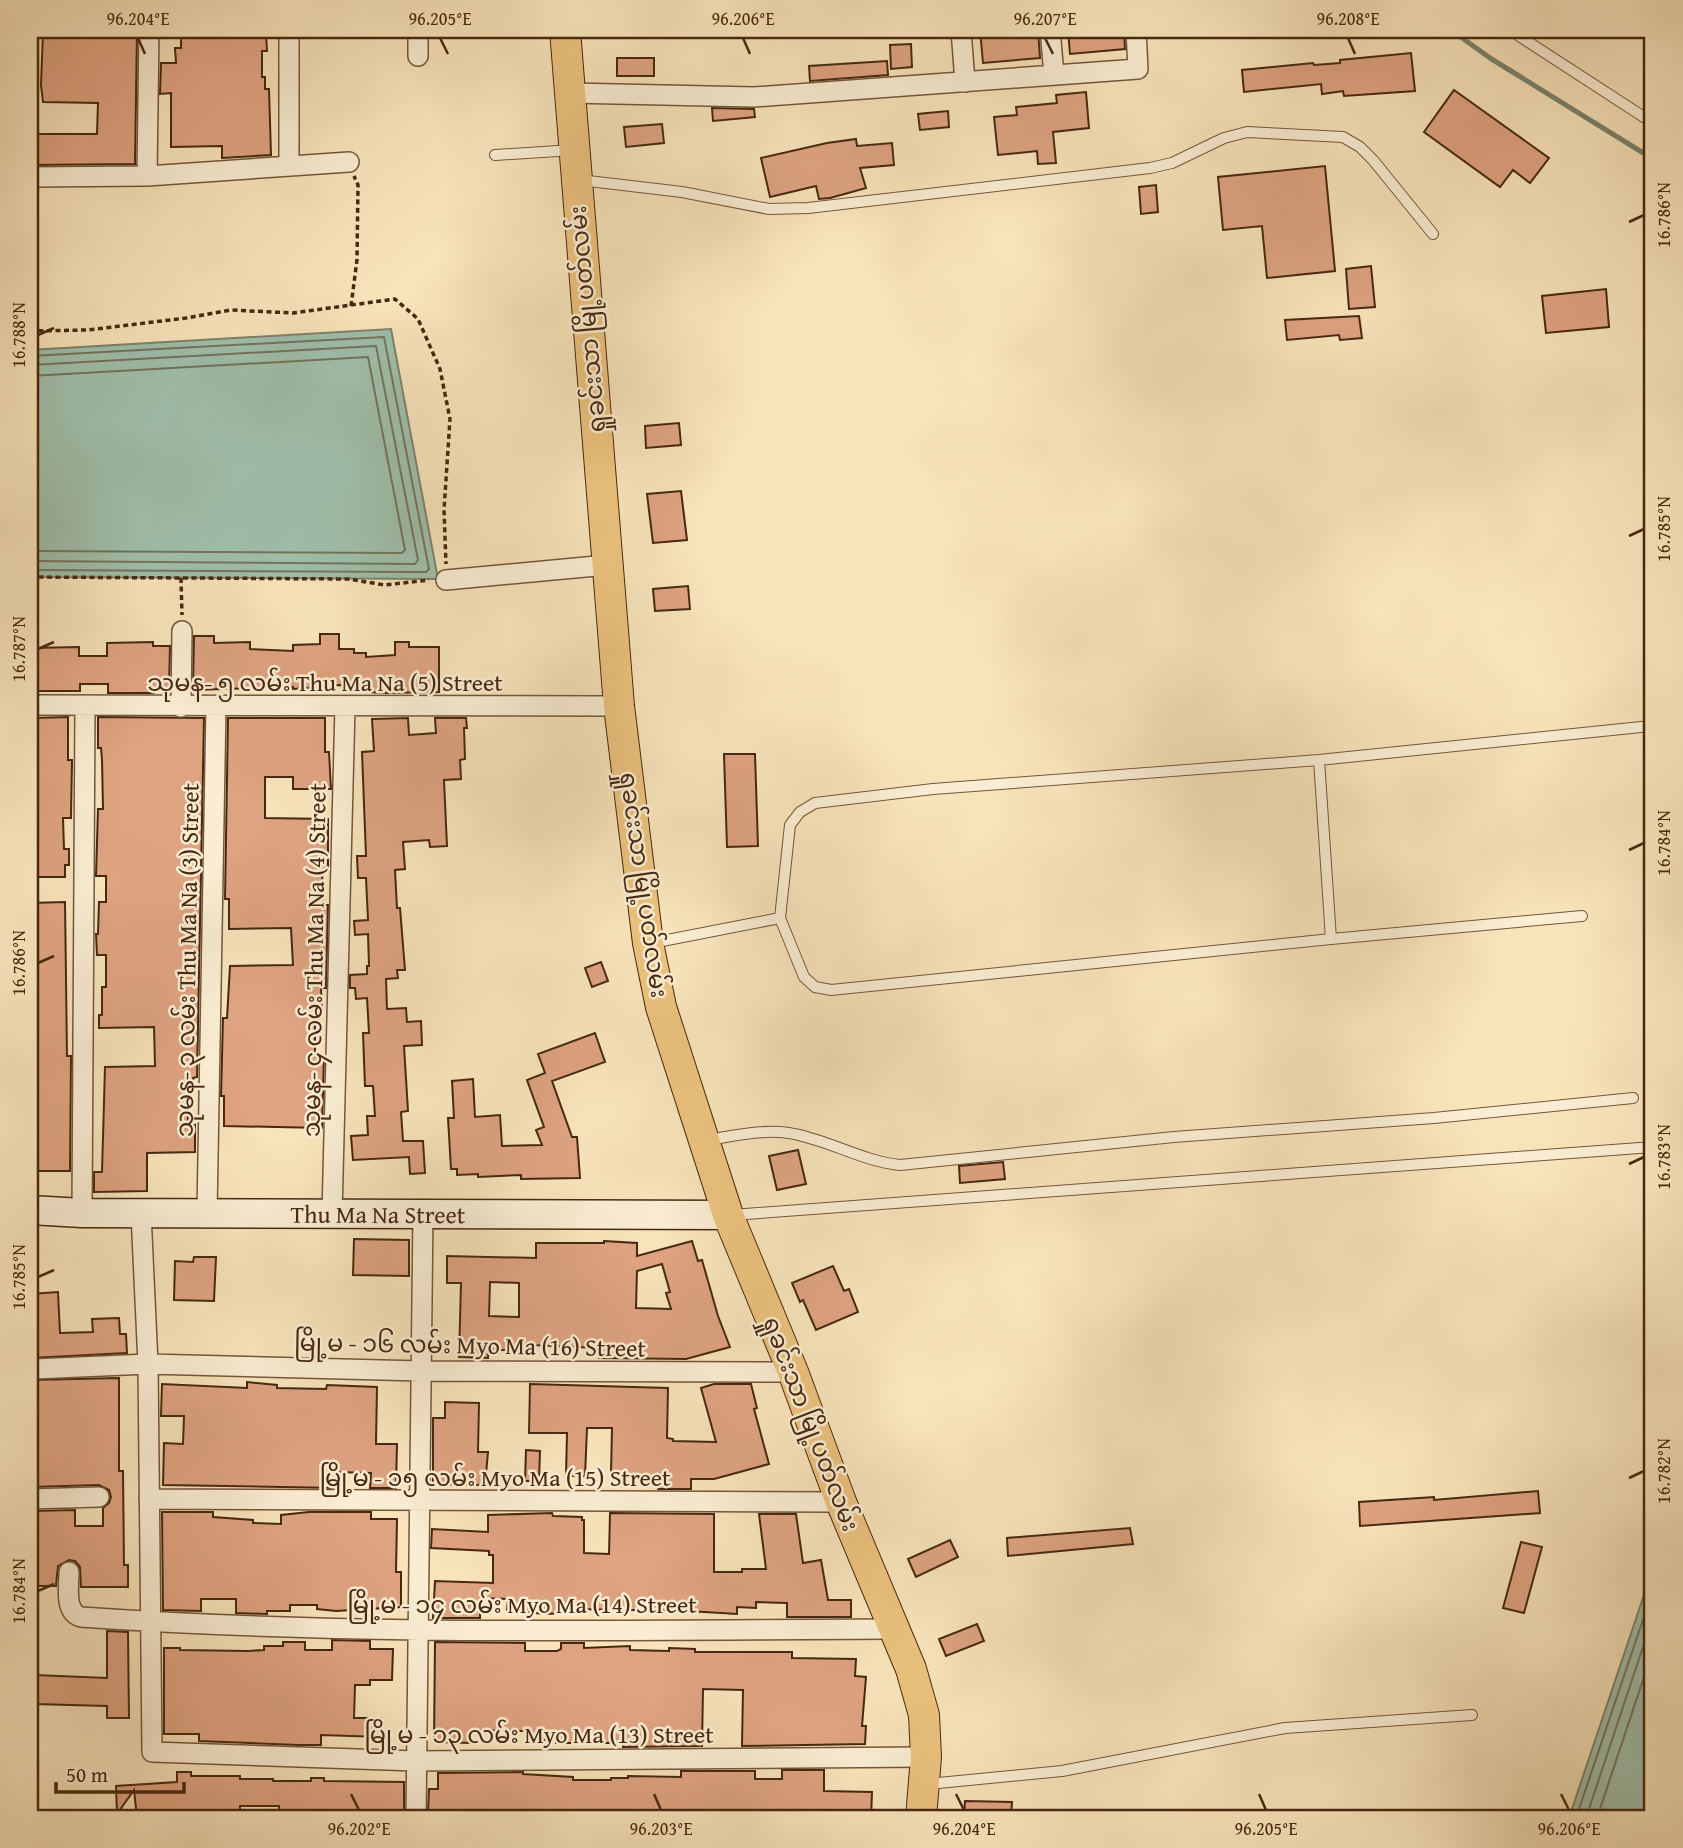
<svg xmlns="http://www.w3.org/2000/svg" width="1683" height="1848" font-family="'Gentium Book Plus','Noto Sans Myanmar',serif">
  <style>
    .water { fill: #9fbfab; stroke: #7c836d; stroke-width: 2 }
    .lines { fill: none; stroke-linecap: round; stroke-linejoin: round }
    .shore { stroke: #73745d; stroke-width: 2 }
    .stream { stroke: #7c836d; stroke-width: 5 }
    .building { fill: #dea381; stroke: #47280f; stroke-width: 2; fill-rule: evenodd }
    .lane-casing { stroke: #73573a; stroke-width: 12 }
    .street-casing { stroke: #73573a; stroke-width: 22 }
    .secondary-casing { stroke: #47280f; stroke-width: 31 }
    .primary-casing { stroke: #47280f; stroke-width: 32 }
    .path { stroke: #47280f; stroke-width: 3.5; stroke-dasharray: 5 3.5; stroke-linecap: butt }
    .lane { stroke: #faedd3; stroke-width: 10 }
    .street { stroke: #faedd3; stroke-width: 19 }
    .secondary { stroke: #faedd3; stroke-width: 28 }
    .primary { stroke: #ecc27e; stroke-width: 30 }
    .ticks { fill: none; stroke: #47280f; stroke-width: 2.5 }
    .labels { text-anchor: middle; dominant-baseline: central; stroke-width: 5; stroke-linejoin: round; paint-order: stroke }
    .street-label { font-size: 24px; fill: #47280f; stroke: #faedd3 }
    .neatline { fill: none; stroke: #47280f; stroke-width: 2.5 }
    .ticks-label { font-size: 18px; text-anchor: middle; fill: #47280f }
  </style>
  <rect width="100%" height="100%" fill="#f8e4bb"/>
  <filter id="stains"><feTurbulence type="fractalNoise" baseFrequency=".00286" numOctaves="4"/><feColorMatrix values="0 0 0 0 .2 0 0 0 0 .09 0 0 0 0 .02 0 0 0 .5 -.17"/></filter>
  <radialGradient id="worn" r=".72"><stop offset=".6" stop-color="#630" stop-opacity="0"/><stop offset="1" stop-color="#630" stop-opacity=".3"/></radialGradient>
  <!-- water -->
  <path class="water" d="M391 329 438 579 30 577V350Z
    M1653 1568V1818H1569Z"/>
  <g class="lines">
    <!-- shore -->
    <path class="shore" d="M30 356 384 337 429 569 426 572H419L30 570
      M30 365 376 346 418 560 415 564 30 561
      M30 376 368 357 405 550 402 553 30 551
      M1576 1818 1653 1590
      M1586 1818 1653 1617
      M1597 1818 1653 1650"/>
    <!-- stream -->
    <path class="stream" d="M1451 30 1490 58 1653 159"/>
  </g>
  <!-- building -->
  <path class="building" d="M94 30H137L135 164 31 165V134H97L98 103 43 102 41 85 43 32H94Z
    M181 30H208V35L266 34 267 51H262V77H265V89H269L271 155 222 158V146L171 147V93L160 94 161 63H176L175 48H181Z
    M980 30H1038L1040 58 983 63Z
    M1068 30H1124L1125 49 1070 54Z
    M911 44 912 67 891 69 890 45Z
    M1411 53 1415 91 1344 96 1343 91 1322 94 1321 84 1244 92 1242 70 1313 63 1314 65 1340 63V60Z
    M617 58H654V76H617Z
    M887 61 888 75 810 81 809 66Z
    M1454 90 1549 158 1530 183 1513 170 1500 187 1424 132Z
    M1086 92 1089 128 1053 132 1056 163 1038 164 1037 151 998 155 994 117 1017 115 1016 107 1057 103 1056 95Z
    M712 108 754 109 755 117 713 121Z
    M948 111 949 127 920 130 918 114Z
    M662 124 664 143 626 147 624 127Z
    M856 139 857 146 892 143 894 165 860 168 866 188 830 198 819 199 816 186 770 197 761 158 827 143Z
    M1325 166 1335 271 1267 278 1262 226 1223 230 1218 177Z
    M1156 185 1158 212 1141 214 1139 187Z
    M1371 266 1375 307 1349 309 1346 269Z
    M1606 289 1609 327 1546 333 1542 296Z
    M1359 316 1362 338 1340 340 1339 335 1287 340 1285 320Z
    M679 423 681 445 646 448 645 426Z
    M681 491 687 540 653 543 647 494Z
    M688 586 690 609 655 611 653 589Z
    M320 634H339V649H354V653H366V657L395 655V642H409V647H439V692L382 693 358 691V688H342V685L310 686V688L293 689V687L193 690 194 636H214V643L250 642V649L293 651V645L320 644Z
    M153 642V646H170L169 689 154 690V693H108V684H80V691H30V648L79 647V656H107V643Z
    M68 717V760H72L71 818H63L64 849H69V865H65V877H30V760H33V718Z
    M98 717 204 718 197 1077 193 1078 192 1093H188V1126L195 1125V1152L147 1153V1191L94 1192V1172H102L105 1067 155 1066 154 1027 99 1028V1015H102V987H106V955H97L96 934H98L99 902H106V876H96L98 809H103L102 760 101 748H98Z
    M228 718H325V752H329L331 789H293V777H265V818L328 819V870H322L323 905H328L326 988H321L322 1015H315V1056H324L322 1128 224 1126V1096H221L223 1018H227L230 966 293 965 291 928 229 929V899H225Z
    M408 718 409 735 436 733 435 718H466L467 728H464L465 759 460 760 461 779 444 780 447 846 430 847 429 840 403 842 405 869 395 870 397 908H400L405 970H397L398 978 386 979 387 1009 406 1008 407 1022 421 1021 422 1045 404 1046 408 1111 401 1112 403 1141H423L425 1173 410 1174 409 1157 353 1160 351 1136 368 1135 367 1116H375L373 1086H365L363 1033H369L367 998 356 999 355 988H350V975L367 974V966H369L368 934 355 935 354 921 368 920 366 878H358L357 856H366L362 752 374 751 372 719Z
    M724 754H755L758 846 727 847Z
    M65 902 67 1056H71L70 1171H30V903Z
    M601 962 608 981 592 987 585 968Z
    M595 1033 605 1062 552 1081 572 1137H577L580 1178 521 1179V1175L478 1177V1174L457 1175V1169H451L448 1118H454L452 1081 473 1079 475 1117 500 1115 502 1146 542 1145 536 1130 544 1127 527 1080 545 1073 538 1054Z
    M798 1150 806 1184 777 1190 769 1156Z
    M1003 1162 1005 1179 960 1183 959 1166Z
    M354 1239 409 1240V1276L353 1275Z
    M604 1241 637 1243V1256L692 1241 698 1261 702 1260 718 1316 730 1347 686 1359 599 1358V1348L530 1345V1350H488V1358L459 1357 461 1283H447V1256L536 1258V1243H604ZM662 1264 670 1292 666 1293 671 1309 636 1308 637 1271ZM490 1282 519 1283V1317L489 1316Z
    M194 1257H216L214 1301 174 1300 175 1261 193 1262Z
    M833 1266 844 1291 849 1289 858 1312 816 1330 803 1300 800 1302 792 1283Z
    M58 1292 60 1333 93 1332 92 1319 119 1318 120 1334H126L127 1353 30 1358V1294Z
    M119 1378V1471H123L124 1565H128V1587H81L80 1567 75 1561 69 1560 58 1566 56 1586H30V1525H33V1511L75 1510V1526H103V1508L109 1503 111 1497 109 1490 99 1485 30 1487V1380Z
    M247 1382 277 1385V1388L326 1389 327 1385 377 1387 376 1444H397L396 1488H370L371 1473 336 1472V1488L163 1485 164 1443 183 1444 184 1416H161L162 1384 247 1388Z
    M530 1384 668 1388 667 1438 673 1439V1441L716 1442 701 1388 714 1384H751L757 1408 754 1409 769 1464 714 1479H691V1489H658V1481L641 1480V1475L611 1474 612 1428H587L585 1476H566L567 1433H529Z
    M445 1402 479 1403 478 1452H488L485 1485 433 1484V1418H445Z
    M526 1450 540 1451 539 1481H525Z
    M1538 1491 1540 1513 1360 1526 1359 1502 1434 1497V1500Z
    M162 1512H213V1517L253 1520V1523L281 1524V1515L309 1512H371V1519H397L396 1572H401V1607L336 1611 317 1609V1605H290V1611H267V1614L236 1613V1599H201V1611L163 1610Z
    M552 1513 553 1516 582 1517V1520H584V1553L609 1554 610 1513 714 1514V1572H742V1569H766L759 1514H796L803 1563 821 1560 828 1600H851V1617H787V1603L756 1602V1608L737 1607V1614L688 1611 571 1609 570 1613 544 1614 507 1610 508 1599 480 1598V1618H433L435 1581 493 1583V1555H489V1551L431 1548 432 1529 488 1532V1515Z
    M1130 1528 1133 1544 1008 1556 1007 1538Z
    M950 1540 958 1557 916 1577 908 1559Z
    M1521 1542 1542 1547 1524 1613 1503 1608Z
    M977 1624 984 1641 946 1656 939 1639Z
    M107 1631 128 1632 129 1718H107V1706L34 1704 35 1675 107 1678Z
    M332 1640 370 1641V1649H393L392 1680H370V1685H355L354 1718H381V1737L321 1735V1745H298L199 1741V1734H164V1648H180V1650L248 1651 264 1650V1646H283V1642H305V1650H332Z
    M435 1642 525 1643V1651H557L561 1649V1643H584V1648L630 1646V1650L669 1651V1648L695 1649V1652H792V1658L856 1659 855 1676 866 1677 862 1726H866L865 1744 742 1746 743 1690 703 1689 702 1746 623 1747V1743H556V1740H539V1736H528V1731L471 1730V1743L434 1742Z
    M782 1770H824V1791L872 1792 871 1818H781V1814H754V1817L680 1818V1813H647V1818H627L556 1815V1812L522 1811 475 1812V1818H435V1812H428L429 1789H438V1773L523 1772V1774L573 1777V1780H611V1778H628V1776L681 1777V1771H755V1779H782Z
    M177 1772H191V1776H240V1779H273V1781H311V1778H324V1781L404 1782V1812L375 1813V1818H279V1806H240V1817L137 1818 134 1790 117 1814 116 1786 177 1782Z
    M965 1801 1012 1802 1011 1818H964Z"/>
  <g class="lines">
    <defs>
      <path id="lane" d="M1510 30 1653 123
        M495 155 573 150
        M580 180 682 192 769 209 808 208 1150 168 1172 163 1224 138 1247 132 1343 137 1360 147 1373 160 1433 234
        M1319 760 1331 939
        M780 918 804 977 815 987 831 990 1331 939 1582 916
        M652 943 780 918 790 825 800 812 815 803 933 789 1319 760 1651 726
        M707 1140C734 1136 762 1129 789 1133 827 1139 861 1161 900 1165L1174 1137 1434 1118 1633 1098
        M732 1215 1653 1147
        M928 1784 1062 1771 1285 1728 1472 1715"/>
      <path id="street" d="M289 30V166
        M961 30 965 82
        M1050 30 1054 75
        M418 56V30
        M570 93 754 97 1138 69 1136 30
        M147 176 149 30
        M30 177 147 176 349 162
        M446 580 607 565
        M30 705 619 706
        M181 707 182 631
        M82 1213 85 706
        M141 1213 148 1364 152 1752 416 1761 926 1757
        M207 1213 216 706
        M332 1214 345 707
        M34 1369 148 1364 421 1371 793 1372
        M30 1499 99 1497
        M149 1499 841 1502
        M69 1572C69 1587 64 1612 81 1617 352 1636 623 1630 894 1629
        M416 1818 423 1213"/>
      <g id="secondary">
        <path id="s1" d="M30 1210 82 1213 728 1215"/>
      </g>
      <path id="primary" d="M565 30 619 706 648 943 661 1007 728 1215 793 1372 841 1502 911 1669 924 1715 926 1757 921 1818"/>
    </defs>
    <!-- lane casing -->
    <use href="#lane" class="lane-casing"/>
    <!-- street casing -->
    <use href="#street" class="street-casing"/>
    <!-- secondary casing -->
    <use href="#secondary" class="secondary-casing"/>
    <!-- primary casing -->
    <use href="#primary" class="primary-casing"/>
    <!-- path -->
    <path class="path" d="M351 306 357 260 358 185 354 176
      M30 331 88 330 186 318 231 310 293 313 395 299 418 319 440 369 450 419 444 510 446 564
      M30 577 348 579 385 585 429 580
      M181 578 182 615"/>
    <!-- lane -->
    <use href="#lane" class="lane"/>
    <!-- street -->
    <use href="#street" class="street"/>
    <!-- secondary -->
    <use href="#secondary" class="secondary"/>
    <!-- primary -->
    <use href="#primary" class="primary"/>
  </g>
  <!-- ticks -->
  <path class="ticks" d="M138 38 145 54M440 38 448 54M743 38 750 54M1045 38 1053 54M1348 38 1355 54M1629 222 1644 215M38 335 54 328M1629 536 1644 529M38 649 54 642M1629 850 1644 843M38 963 54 956M1629 1164 1644 1157M38 1277 54 1270M1629 1478 1644 1471M38 1591 54 1584M351 1794 359 1810M654 1794 661 1810M956 1794 964 1810M1259 1794 1266 1810M1561 1794 1569 1810"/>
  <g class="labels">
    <!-- street labels -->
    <g class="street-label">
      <text transform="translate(587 320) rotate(-95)">ရှုခင်းသာ မြို့ပတ်လမ်း</text>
      <text x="325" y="682">သုမန- ၅ လမ်း Thu Ma Na (5) Street</text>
      <text transform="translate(644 884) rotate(82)">ရှုခင်းသာ မြို့ပတ်လမ်း</text>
      <text transform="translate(187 960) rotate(-89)">သုမန- ၃ လမ်း Thu Ma Na (3) Street</text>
      <text transform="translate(314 960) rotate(-89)">သုမန- ၄ လမ်း Thu Ma Na (4) Street</text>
      <text stroke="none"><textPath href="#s1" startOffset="348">Thu Ma Na Street</textPath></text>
      <text transform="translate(470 1345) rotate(1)">မြို့မ - ၁၆ လမ်း Myo Ma (16) Street</text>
      <text transform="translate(811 1423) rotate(69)">ရှုခင်းသာ မြို့ပတ်လမ်း</text>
      <text x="495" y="1477">မြို့မ - ၁၅ လမ်း Myo Ma (15) Street</text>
      <text x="522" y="1604">မြို့မ - ၁၄ လမ်း Myo Ma (14) Street</text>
      <text x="539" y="1734">မြို့မ - ၁၃ လမ်း Myo Ma (13) Street</text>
    </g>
  </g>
  <!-- margin -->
  <rect width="1683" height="1848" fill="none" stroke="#f8e4bb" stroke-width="77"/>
  <!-- scale -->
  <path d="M56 1782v10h128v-10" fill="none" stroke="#47280f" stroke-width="3.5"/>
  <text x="66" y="1782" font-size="21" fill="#47280f" stroke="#faedd3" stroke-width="5" paint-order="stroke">50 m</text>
  <rect x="38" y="38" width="1606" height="1772" class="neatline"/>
  <g class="ticks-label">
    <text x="138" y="25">96.204°E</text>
    <text x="440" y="25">96.205°E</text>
    <text x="743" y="25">96.206°E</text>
    <text x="1045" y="25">96.207°E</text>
    <text x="1348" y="25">96.208°E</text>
    <text transform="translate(1664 215) rotate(-90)" y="6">16.786°N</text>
    <text transform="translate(19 335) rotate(-90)" y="6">16.788°N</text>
    <text transform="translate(1664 529) rotate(-90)" y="6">16.785°N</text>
    <text transform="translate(19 649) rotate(-90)" y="6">16.787°N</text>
    <text transform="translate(1664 843) rotate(-90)" y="6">16.784°N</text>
    <text transform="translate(19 963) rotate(-90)" y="6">16.786°N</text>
    <text transform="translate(1664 1157) rotate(-90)" y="6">16.783°N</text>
    <text transform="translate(19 1277) rotate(-90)" y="6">16.785°N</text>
    <text transform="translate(1664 1471) rotate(-90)" y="6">16.782°N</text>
    <text transform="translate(19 1591) rotate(-90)" y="6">16.784°N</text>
    <text x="359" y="1835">96.202°E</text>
    <text x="661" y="1835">96.203°E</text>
    <text x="964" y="1835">96.204°E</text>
    <text x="1266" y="1835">96.205°E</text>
    <text x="1569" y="1835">96.206°E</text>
  </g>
  <rect width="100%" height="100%" filter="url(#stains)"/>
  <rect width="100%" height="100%" fill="url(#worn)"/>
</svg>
